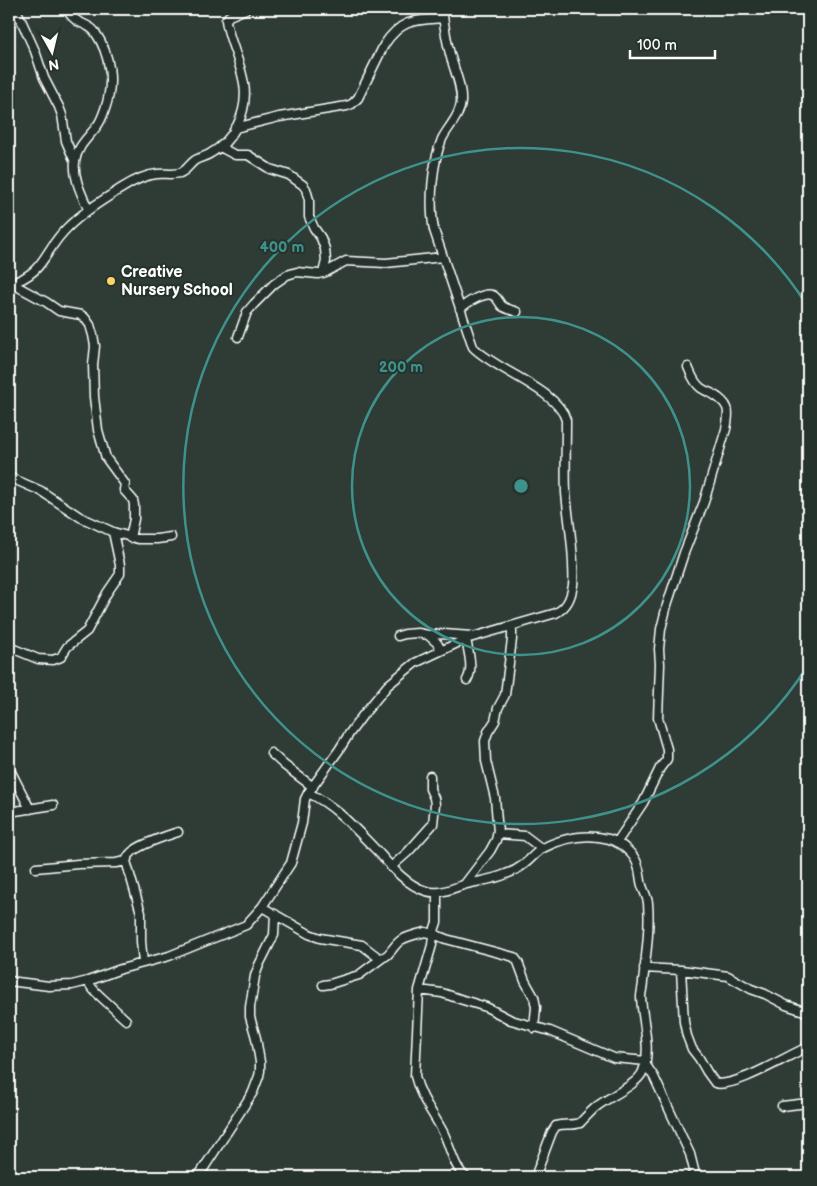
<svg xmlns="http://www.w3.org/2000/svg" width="817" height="1186" font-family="'Balsamiq Sans',sans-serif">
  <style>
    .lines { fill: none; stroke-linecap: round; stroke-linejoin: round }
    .minor-casing { stroke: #fff; stroke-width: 11 }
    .minor { stroke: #26332d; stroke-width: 8 }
    .ring { fill: none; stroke: #3f918b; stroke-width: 2.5 }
    .poi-dot { fill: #ffd166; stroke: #26332d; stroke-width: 2 }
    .labels { text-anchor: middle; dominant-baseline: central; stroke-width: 4; stroke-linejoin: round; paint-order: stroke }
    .poi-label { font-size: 16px; font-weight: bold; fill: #fff; stroke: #26332d; text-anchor: start }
    .centre { fill: #3f918b; stroke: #26332d; stroke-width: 2.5 }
    .ring-label { font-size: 15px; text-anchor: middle; font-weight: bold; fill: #3f918b; stroke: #26332d; stroke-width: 4; stroke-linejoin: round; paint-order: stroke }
  </style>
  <rect width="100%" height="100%" fill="#2f3b35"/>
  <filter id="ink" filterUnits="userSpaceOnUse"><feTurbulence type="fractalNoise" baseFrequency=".02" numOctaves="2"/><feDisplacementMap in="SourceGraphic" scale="10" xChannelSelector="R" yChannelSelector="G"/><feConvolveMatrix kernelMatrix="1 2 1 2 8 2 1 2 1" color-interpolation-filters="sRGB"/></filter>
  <g filter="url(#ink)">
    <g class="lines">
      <defs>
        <path id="minor" d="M16 9 35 51 44 78 59 107 62 115 66 141 75 162
          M66 9C69 13 72 17 76 20 83 25 90 25 95 32 111 55 114 84 105 109 103 115 101 121 97 126 88 138 77 146 75 162 73 178 82 195 88 209
          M235 128 279 117 347 106 352 104 358 98 384 45C401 19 415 20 443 18
          M220 147 235 155H248L270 169 289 175 303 185 306 189 309 200V217L314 228 321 238 325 249 326 261 323 273
          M11 283 46 302 59 311 81 315 85 318 90 325 93 335 95 346 93 365 94 397 98 430 106 458 125 484 124 490 133 500 134 505V519L130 538
          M9 284C46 273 43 251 67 228 83 212 103 200 122 188 133 181 144 175 157 174 164 173 172 175 180 173 186 171 189 165 194 161 199 157 206 157 211 153 222 147 231 137 237 126 251 98 244 77 234 49 231 40 227 30 226 20L229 16 246 9
          M460 309C466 303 484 292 492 295 497 296 499 303 502 306 506 309 512 310 517 312
          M238 337 247 312 254 304 274 284 287 275 297 272 318 274 326 272 346 261 386 263 443 257
          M9 477 41 491 80 517 113 532 138 539H157L171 537
          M428 635 437 643 441 650
          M398 636 405 634 418 633 428 635 444 634 471 636
          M466 639C468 651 474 668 467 680
          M9 647 38 659 53 660 61 657 67 647 87 631 107 593 120 574V565L113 532
          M271 753 284 765 313 787
          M9 768 30 809
          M308 793C336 805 359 833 380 854 393 869 407 885 426 891 438 895 451 889 463 885 477 881 493 880 506 874 512 872 518 869 523 865 530 860 536 852 543 848 563 838 587 833 609 839 621 843 635 854 638 866 640 871 640 876 641 881 642 889 647 895 648 903 650 929 646 956 643 982 643 987 641 992 641 997 642 1019 652 1050 643 1071 638 1085 608 1097 596 1107 590 1112 585 1118 580 1123 572 1126 564 1123 556 1126L552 1132 535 1177
          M9 812 53 805
          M497 834 525 836 542 849
          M617 842 643 803 660 768 667 759V749L658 718 660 664 659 649 661 629 667 605 684 553 704 502 726 429C730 410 730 404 711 393 708 392 704 390 701 388 694 383 691 374 688 367
          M126 861 141 913V941L143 963
          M391 867 408 852 433 824 435 804 434 798 430 789V776
          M36 868 78 864 116 863 126 861C127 859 128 856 130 854 137 845 166 836 178 832
          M464 885 490 851 496 840 498 832 495 798 486 761 485 741 488 732 495 721 498 708 505 695 512 639V626
          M437 893V922L433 934 432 945 419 990 415 1076C420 1097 433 1113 443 1132 450 1145 454 1169 466 1177
          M262 907 309 934 320 938 362 945 379 958C390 958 392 946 401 940 408 936 417 934 425 932L433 934 446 939 514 957 518 962 525 981 534 997 536 1007 534 1028
          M644 968 681 970 728 976 751 989 765 994 786 1005 804 1011 808 1014
          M681 970 684 1022 687 1036 692 1049 699 1058 707 1072 715 1083C734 1089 788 1055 808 1047
          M9 981 49 986 72 985 88 981 121 969 169 956 246 925 262 907 291 863 302 823 305 799 308 793 339 750 349 734 363 715 388 685 399 676 415 663 466 639 556 613C567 607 571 598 573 585 574 578 573 570 573 562 572 539 568 516 566 493 565 469 566 445 566 420 558 390 495 370 473 347L434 230C429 204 432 163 442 139 448 127 460 116 461 102 462 85 454 70 450 54 446 39 444 24 442 9
          M88 981C91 989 96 992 101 997 110 1005 117 1012 126 1020
          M323 985 330 984 359 975 382 958
          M419 990 442 993 463 1000 486 1007 511 1020 550 1031 614 1058 646 1061
          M646 1065 654 1077 690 1154 694 1170 693 1176 690 1177
          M782 1106 808 1103
          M198 1177 253 1092 259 1076 260 1071V1062L256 1038 250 1017V1007L255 976 259 965 274 935 275 914"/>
      </defs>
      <!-- minor casing -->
      <use href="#minor" class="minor-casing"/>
      <!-- minor -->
      <use href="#minor" class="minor"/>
    </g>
  </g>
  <!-- distance rings -->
  <g class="ring">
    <circle cx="521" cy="486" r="169"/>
    <path d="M808 665A338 338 0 1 1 808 307"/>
  </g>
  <!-- markers -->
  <circle class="poi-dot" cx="111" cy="281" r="5"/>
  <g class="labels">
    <!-- poi labels -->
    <g class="poi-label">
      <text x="121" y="272">Creative<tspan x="121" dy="18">Nursery School</tspan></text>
    </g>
  </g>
  <circle cx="521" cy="486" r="8" class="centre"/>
  <g class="ring-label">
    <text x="282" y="252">400 m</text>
    <text x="401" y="372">200 m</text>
  </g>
  <!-- margin -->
  <rect width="817" height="1186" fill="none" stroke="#26332d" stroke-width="30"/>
  <rect x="15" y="15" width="787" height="1156" fill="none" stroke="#fff" stroke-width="2" filter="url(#ink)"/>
  <!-- north arrow -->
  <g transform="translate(52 52) rotate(172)" stroke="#26332d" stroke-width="4" paint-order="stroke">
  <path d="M0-4L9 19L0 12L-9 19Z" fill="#ffffff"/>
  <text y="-8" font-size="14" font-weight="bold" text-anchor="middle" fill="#ffffff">N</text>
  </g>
  <!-- scale -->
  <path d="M630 50v8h85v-8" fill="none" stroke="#ffffff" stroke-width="2.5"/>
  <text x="637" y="50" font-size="15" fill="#ffffff" stroke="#26332d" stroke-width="4" paint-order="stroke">100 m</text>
</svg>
